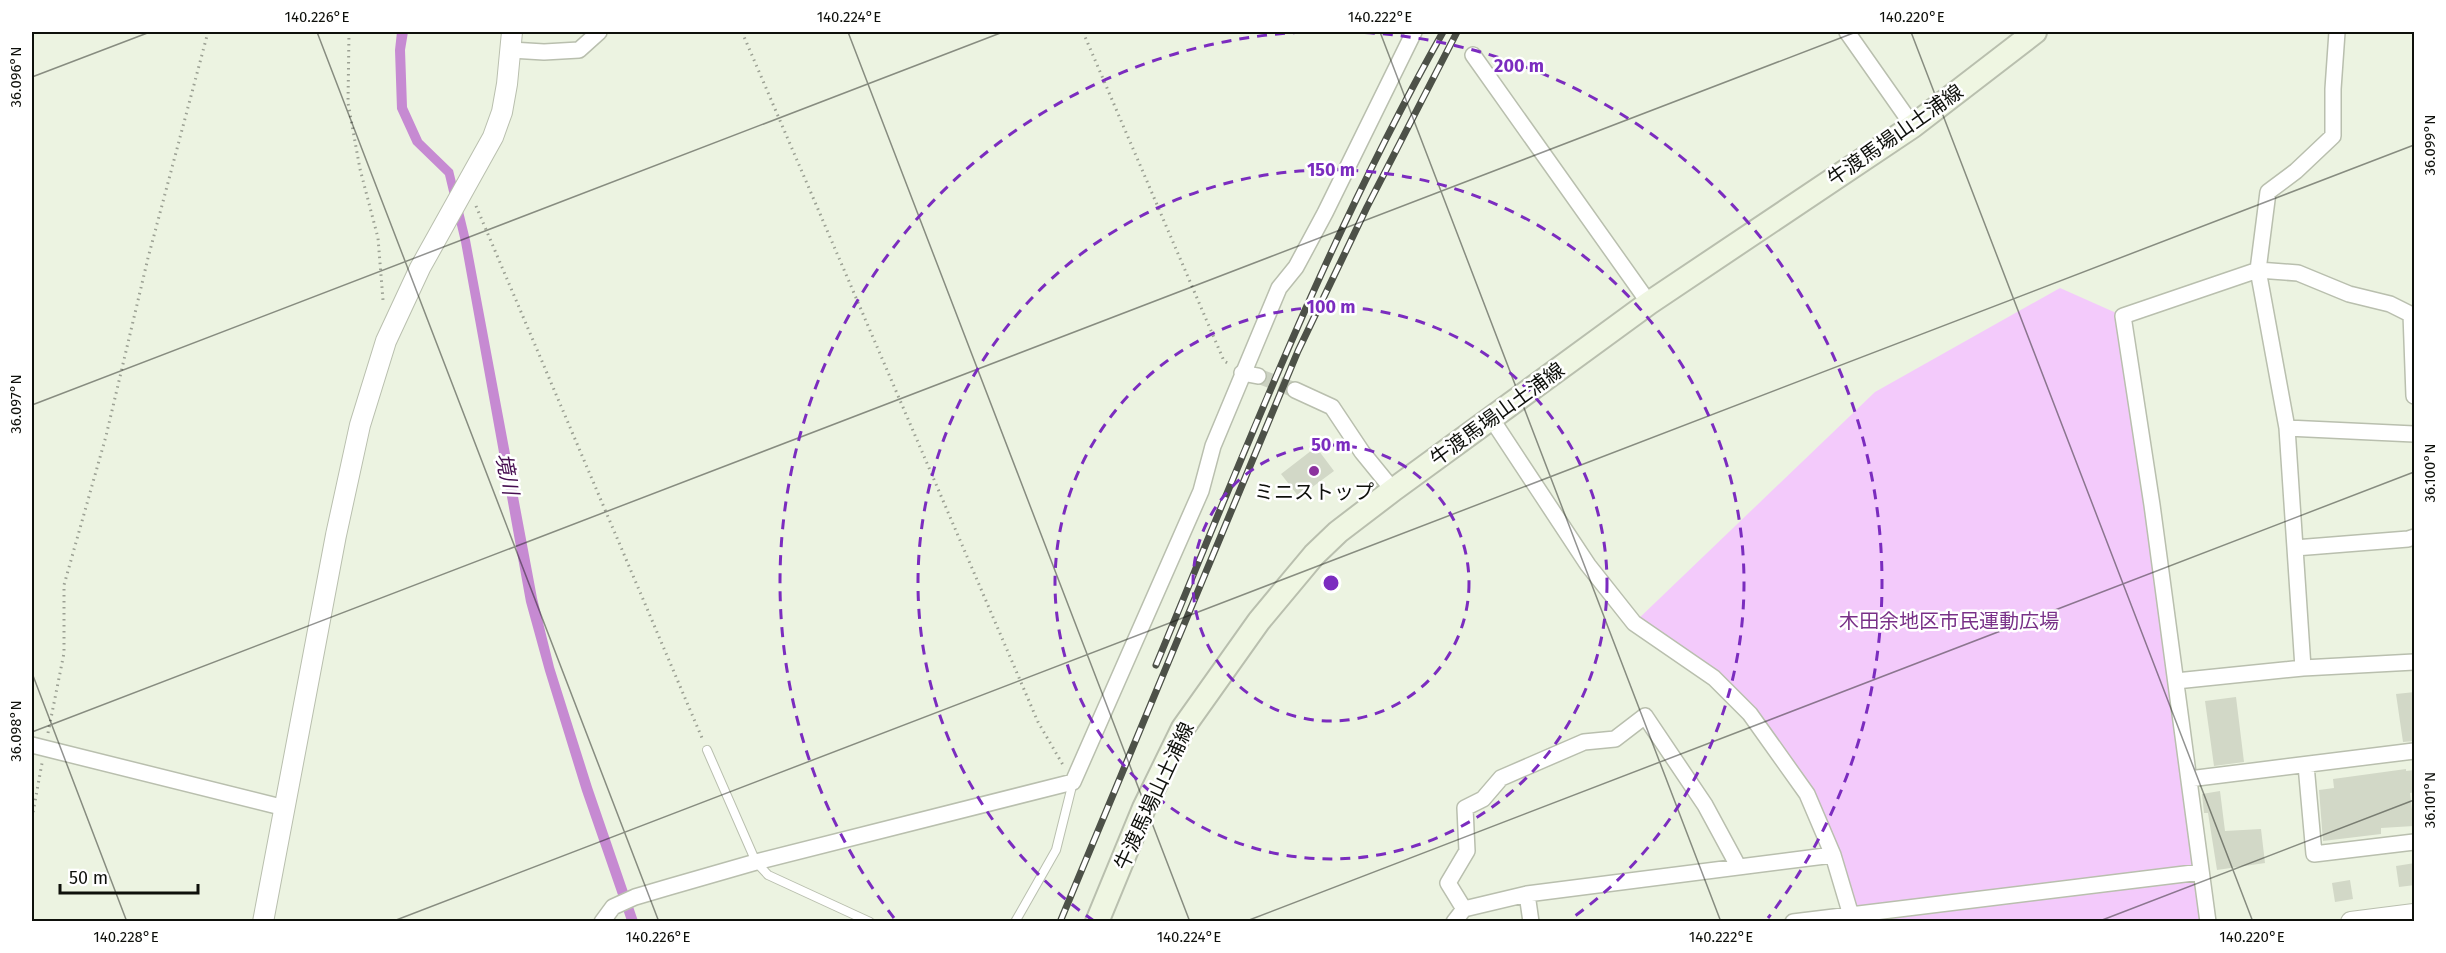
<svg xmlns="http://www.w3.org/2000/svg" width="2446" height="953" font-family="'Fira Sans','Noto Sans JP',sans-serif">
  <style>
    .green { fill: #f3cafb }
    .water { fill: #c68ad2 }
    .building { fill: #d2d8c7 }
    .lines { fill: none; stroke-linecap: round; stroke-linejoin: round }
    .minor-tunnel { stroke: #cbd1c1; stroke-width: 15; stroke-dasharray: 15 8; stroke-linecap: butt }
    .service-casing { stroke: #b9bfae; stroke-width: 10 }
    .minor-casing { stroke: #b9bfae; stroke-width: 18 }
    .tertiary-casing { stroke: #b9bfae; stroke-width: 22 }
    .secondary-casing { stroke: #b9bfae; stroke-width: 26 }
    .path { stroke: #9ba093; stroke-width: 3; stroke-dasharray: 1.5 4.5; stroke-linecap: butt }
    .service { stroke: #fff; stroke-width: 8 }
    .minor { stroke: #fff; stroke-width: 15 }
    .tertiary { stroke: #fff; stroke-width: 20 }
    .secondary { stroke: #eff6e2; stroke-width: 22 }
    .rail-casing { stroke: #4d5148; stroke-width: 7 }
    .rail { stroke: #fff; stroke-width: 4.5; stroke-dasharray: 14; stroke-linecap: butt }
    .ticks { fill: none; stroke: #0e100b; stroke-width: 1.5; stroke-opacity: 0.45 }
    .ring { fill: none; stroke: #7b2cbf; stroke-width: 3; stroke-dasharray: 10 8 }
    .poi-dot { fill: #8c329e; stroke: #fff; stroke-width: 2 }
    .labels { text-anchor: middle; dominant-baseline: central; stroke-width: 5; stroke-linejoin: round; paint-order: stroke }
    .street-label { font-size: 20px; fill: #0e100b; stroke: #fff }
    .poi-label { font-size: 20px; fill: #0e100b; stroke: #fff }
    .park-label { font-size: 20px; fill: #793188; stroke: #fff }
    .water-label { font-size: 21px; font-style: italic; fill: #460d50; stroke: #fff }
    .centre { fill: #7b2cbf; stroke: #fff; stroke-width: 3 }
    .ring-label { font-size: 18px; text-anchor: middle; font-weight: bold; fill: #7b2cbf; stroke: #fff; stroke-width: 5; stroke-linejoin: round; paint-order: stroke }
    .neatline { fill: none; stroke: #0e100b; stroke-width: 2 }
    .ticks-label { font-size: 15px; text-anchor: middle; fill: #0e100b }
  </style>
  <rect width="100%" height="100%" fill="#ecf3e1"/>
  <!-- green -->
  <path class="green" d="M2060 288 2123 316 2208 921H1853L1807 794 1750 714 1634 623 1875 392Z"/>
  <!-- water -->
  <path class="water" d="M397 32H408L405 50 407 107 422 140 453 170 470 240 537 598 554 667 592 787 638 921H627L582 791 545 671 526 602 461 242 445 175 413 144 397 109 395 50Z"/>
  <!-- building -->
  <path class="building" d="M1316 447 1334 471 1299 497 1281 474Z
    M2415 692V741L2403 742 2396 694Z
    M2236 697 2244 762 2214 766 2205 701Z
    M2406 769V771L2415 770V792L2410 793 2414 826 2381 828V834L2323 841 2319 790 2334 788 2333 779Z
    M2220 791 2225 831 2261 829 2265 863 2217 870 2208 813H2204L2202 794Z
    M2415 863V885L2399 887 2396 866Z
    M2350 880 2353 899 2335 902 2332 883Z"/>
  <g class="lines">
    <!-- minor-tunnel -->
    <path class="minor-tunnel" d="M1258 376 1295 390"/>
    <defs>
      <path id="service" d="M707 750 756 862 768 875 870 922
        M1015 922 1056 850 1073 782"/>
      <path id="minor" d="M1847 32 1913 126
        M2337 32 2333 89V136L2296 171 2268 192 2258 270 2287 428 2295 548 2408 539 2414 537
        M511 50 544 52 579 50 599 32
        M1473 55 1649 303
        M2411 314 2414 396
        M1242 373 1258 376
        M1295 390 1332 407 1362 452 1393 490
        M1491 418 1588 565 1634 623 1714 678 1750 714 1807 794 1833 855 1853 922
        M2287 428 2414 434
        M2295 548 2303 668
        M2176 681 2303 668 2414 662
        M32 745 285 808
        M2306 765 2314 854 2414 842
        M2189 779 2414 751
        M1527 894 1531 922
        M1464 909 1448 883 1467 851 1465 808 1483 799 1501 778 1584 742 1615 739 1645 716 1705 805 1738 866
        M602 922 613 907 635 897 669 887 756 862 1073 782 1201 491 1213 446 1279 288 1296 267 1325 213 1414 32
        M1454 922 1464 909 1527 894 1833 855
        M1793 922 2201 872
        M2208 922 2152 505 2123 316 2258 270 2298 273 2349 294 2390 304 2414 316"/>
      <path id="tertiary" d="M263 922 336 535 360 425 386 341 420 268 493 137 502 112 507 84 512 32
        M2351 922 2414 914"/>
      <path id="secondary" d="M1097 922 1144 808 1183 728 1259 621 1314 555 1338 532 1393 490 1649 303 1913 126 2035 32"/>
    </defs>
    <!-- service casing -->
    <use href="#service" class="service-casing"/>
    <!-- minor casing -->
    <use href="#minor" class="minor-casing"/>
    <!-- tertiary casing -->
    <use href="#tertiary" class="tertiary-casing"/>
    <!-- secondary casing -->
    <use href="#secondary" class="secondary-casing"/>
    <!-- path -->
    <path class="path" d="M349 32 348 103 360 169 378 238 383 300
      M742 32 1038 722 1063 765
      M1083 32 1224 361 1229 364
      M476 206 702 738
      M48 733 64 653V585L106 436 148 258 208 32
      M32 818 42 763"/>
    <!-- service -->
    <use href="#service" class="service"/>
    <!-- minor -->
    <use href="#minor" class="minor"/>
    <!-- tertiary -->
    <use href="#tertiary" class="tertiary"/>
    <!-- secondary -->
    <use href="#secondary" class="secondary"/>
    <defs>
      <path id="rail" d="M1156 665C1245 451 1329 234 1443 32
        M1060 922 1298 351 1367 207 1457 32"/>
    </defs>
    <!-- rail casing -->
    <use href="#rail" class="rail-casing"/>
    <!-- rail -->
    <use href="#rail" class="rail"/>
  </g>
  <!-- ticks -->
  <path class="ticks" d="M317 32 659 922M848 32 1190 922M1380 32 1721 922M1911 32 2253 922M32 77 150 32M32 405 1003 32M32 673 127 922M32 732 1856 32M391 922 2414 145M1244 922 2414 472M2097 922 2414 800"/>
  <!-- distance rings -->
  <g class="ring">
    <circle cx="1331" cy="583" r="138"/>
    <circle cx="1331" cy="583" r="276"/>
    <path d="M1094 921A413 413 0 1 1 1568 921"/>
    <path d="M894 918A551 551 0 1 1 1768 918"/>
  </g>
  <!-- markers -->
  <circle class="poi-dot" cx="1314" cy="471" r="6"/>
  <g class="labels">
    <!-- street labels -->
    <g class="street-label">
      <text transform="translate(1895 135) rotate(-35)">牛渡馬場山土浦線</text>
      <text transform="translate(1497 414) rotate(-36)">牛渡馬場山土浦線</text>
      <text transform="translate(1154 796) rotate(-65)">牛渡馬場山土浦線</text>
    </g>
    <!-- poi labels -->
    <g class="poi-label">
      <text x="1314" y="492">ミニストップ</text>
    </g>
    <!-- park labels -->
    <g class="park-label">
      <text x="1949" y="621">木田余地区市民運動広場</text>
    </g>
    <!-- water labels -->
    <g class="water-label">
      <text transform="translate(507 474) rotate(79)">境川</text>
    </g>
  </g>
  <circle cx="1331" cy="583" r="9" class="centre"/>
  <g class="ring-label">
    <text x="1519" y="72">200 m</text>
    <text x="1331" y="176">150 m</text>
    <text x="1331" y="313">100 m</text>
    <text x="1331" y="451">50 m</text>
  </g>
  <!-- border -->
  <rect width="2446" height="953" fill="none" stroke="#ffffff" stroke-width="66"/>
  <!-- scale -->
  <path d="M60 884v9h138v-9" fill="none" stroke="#0e100b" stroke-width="3"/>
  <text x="69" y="884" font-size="18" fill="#0e100b" stroke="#ffffff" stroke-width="4.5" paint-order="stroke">50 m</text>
  <rect x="33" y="33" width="2380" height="887" class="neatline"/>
  <g class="ticks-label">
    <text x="317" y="22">140.226°E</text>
    <text x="849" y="22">140.224°E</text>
    <text x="1380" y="22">140.222°E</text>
    <text x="1912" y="22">140.220°E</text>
    <text transform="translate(16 77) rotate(-90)" y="5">36.096°N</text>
    <text transform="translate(2430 145) rotate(-90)" y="5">36.099°N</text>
    <text transform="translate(16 404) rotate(-90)" y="5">36.097°N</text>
    <text transform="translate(2430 473) rotate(-90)" y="5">36.100°N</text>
    <text transform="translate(16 731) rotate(-90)" y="5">36.098°N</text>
    <text transform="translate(2430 800) rotate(-90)" y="5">36.101°N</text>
    <text x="126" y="942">140.228°E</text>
    <text x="658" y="942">140.226°E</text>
    <text x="1189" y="942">140.224°E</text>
    <text x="1721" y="942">140.222°E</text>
    <text x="2252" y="942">140.220°E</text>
  </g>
</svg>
